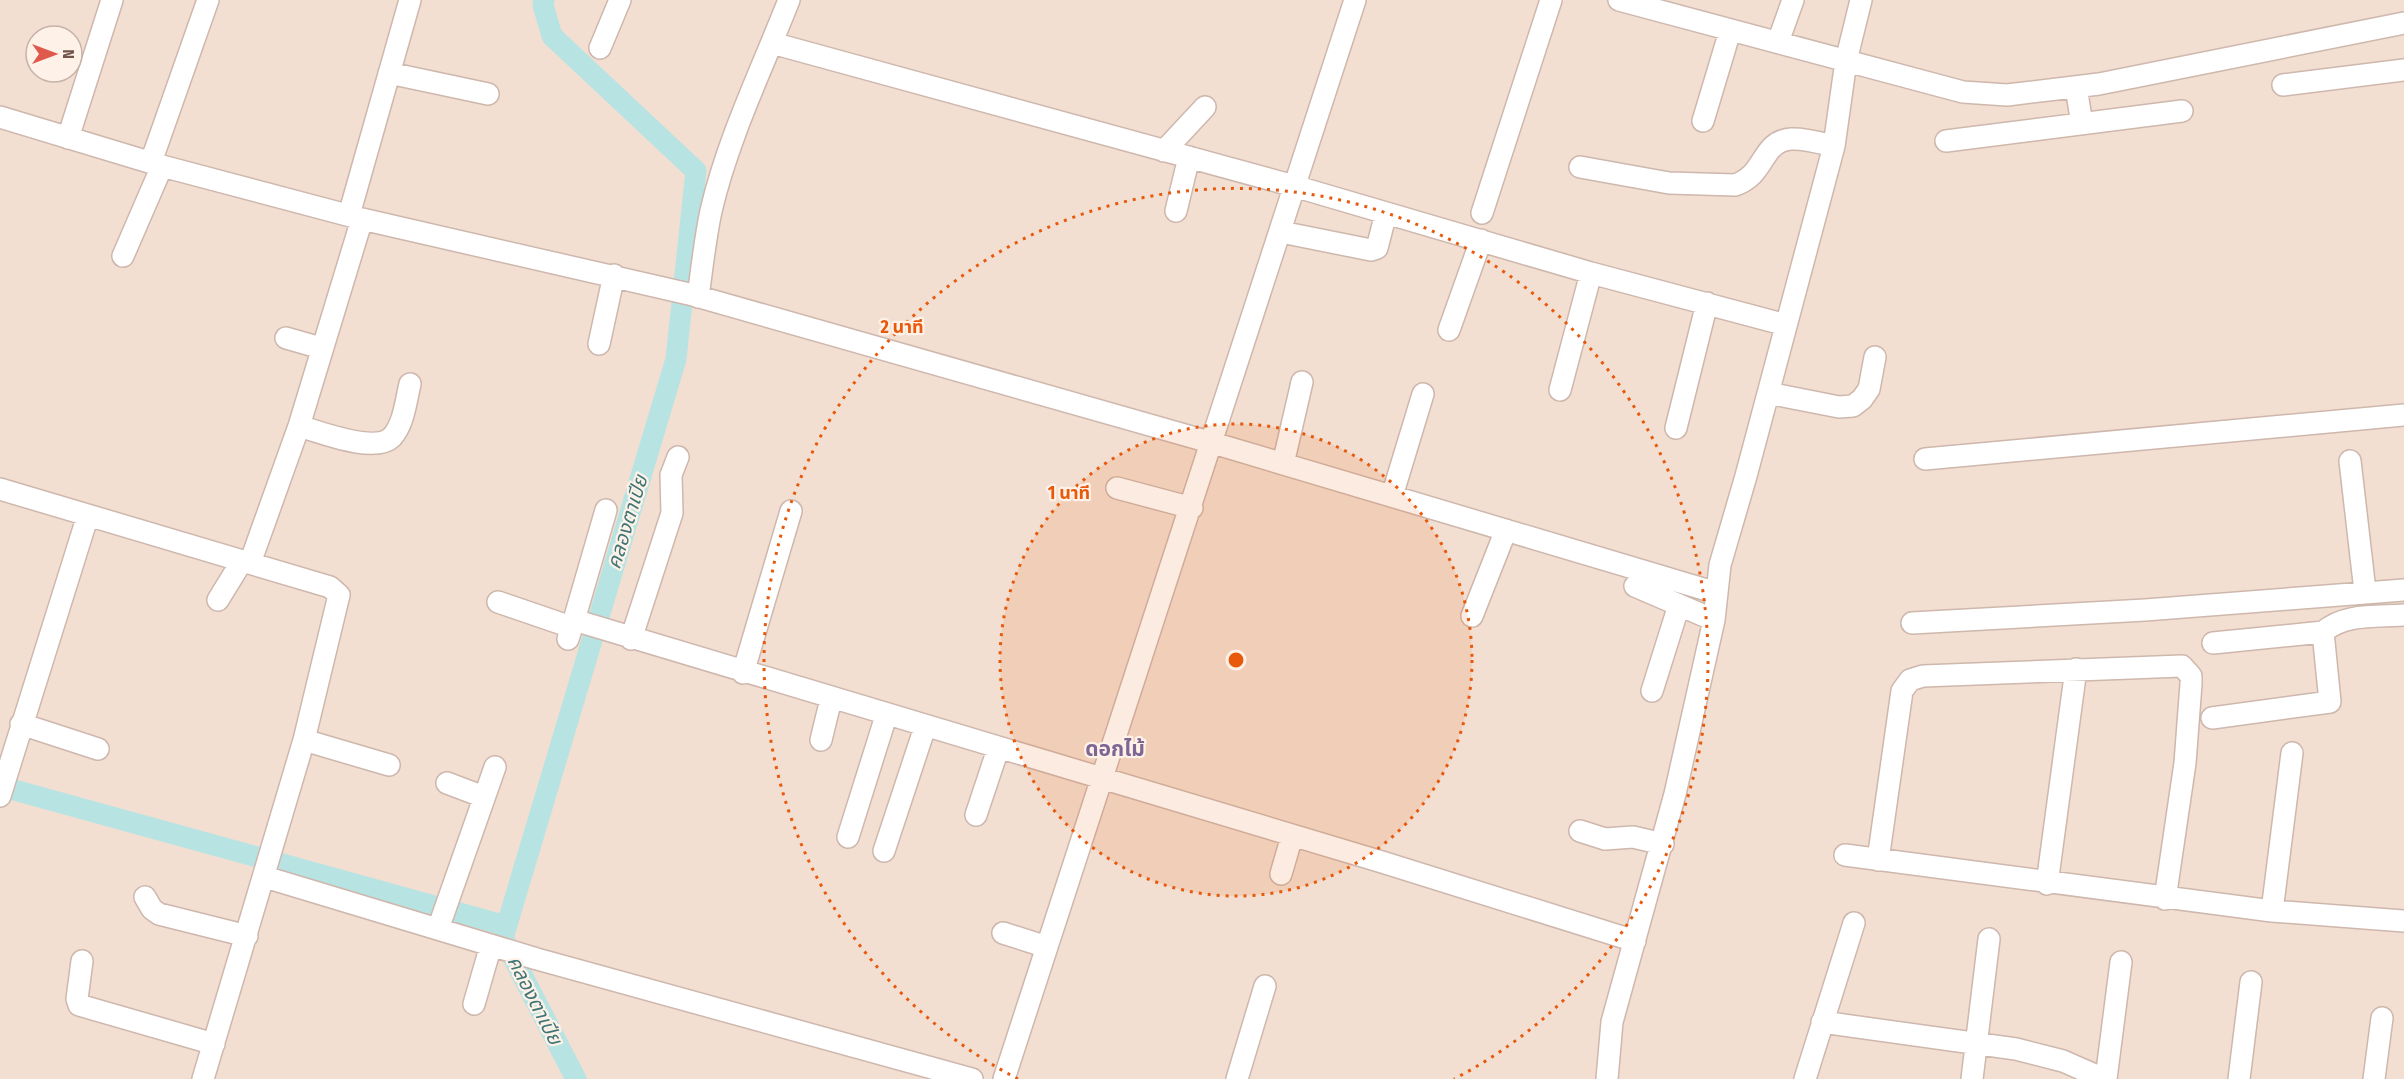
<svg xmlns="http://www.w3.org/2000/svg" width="2404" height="1079" font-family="'Fira Sans Condensed','Noto Sans Thai',sans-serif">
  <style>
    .residential { fill: #f2dfd1; fill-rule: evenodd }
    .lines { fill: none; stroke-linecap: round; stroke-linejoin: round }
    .canal { stroke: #b8e3e3; stroke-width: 21 }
    .minor-casing { stroke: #ceb7ad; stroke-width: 24 }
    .minor { stroke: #fff; stroke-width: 21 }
    .ring { fill: none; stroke: #e8590c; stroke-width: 3; stroke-dasharray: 3 6 }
    .labels { text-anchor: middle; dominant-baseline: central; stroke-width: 4.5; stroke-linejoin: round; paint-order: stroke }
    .water-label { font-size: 20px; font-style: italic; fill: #3f7576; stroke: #fef2e8 }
    .quarter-label { font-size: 21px; font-weight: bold; fill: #7e6694; stroke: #fef2e8 }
    .centre { fill: #e8590c; stroke: #fef2e8; stroke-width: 3 }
    .ring-label { font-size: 18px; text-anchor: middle; font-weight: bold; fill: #e8590c; stroke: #fef2e8; stroke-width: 4.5; stroke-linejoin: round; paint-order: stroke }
  </style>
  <rect width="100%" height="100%" fill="#fbeee2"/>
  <!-- residential -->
  <path class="residential" d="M0 0H2404V1079H0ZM36 36H72V72H36Z"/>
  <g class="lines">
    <!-- canal -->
    <path class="canal" d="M544 0 543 5 552 36 696 171 676 359 503 938 576 1079
      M0 786 507 926"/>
    <defs>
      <path id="minor" d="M1619 0 1963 92 2007 95 2099 84 2404 23
        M1778 42 1793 0
        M772 43 1294 186 1591 273 1786 325
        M600 48 620 0
        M389 73 488 94
        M2283 85 2404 70
        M2076 87 2082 124
        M0 117 162 166 362 219 689 294 1213 443 1717 593
        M1703 121 1730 31
        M68 138 112 0
        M1946 141 2182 111
        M1164 151 1205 107
        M151 162 208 0
        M1580 167 1669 183 1735 185C1766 175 1761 141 1791 139 1804 138 1821 143 1834 146
        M1176 211 1189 157
        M1482 213 1551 0
        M349 215 410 0
        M1281 232 1371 250 1377 248 1386 213
        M123 256 162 166
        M698 297C702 268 705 239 711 211 728 138 762 69 789 0
        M1449 330 1481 240
        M286 338 321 348
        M599 344 614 275
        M1560 390 1591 273
        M1768 393 1839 407 1853 406 1862 399 1869 389 1875 357
        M299 426C320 432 375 454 392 437 404 424 406 400 410 384
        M1676 428 1707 303
        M1925 459 2404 415
        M2350 461 2365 591
        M1283 464 1302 382
        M1117 488 1192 508
        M0 489 330 587 339 595 304 740 203 1079
        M1392 496 1423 394
        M250 563 299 426 362 219
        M1635 586 1714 620
        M218 600 242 561
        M498 602 571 627
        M1472 616 1506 530
        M574 620 606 510
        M1912 623 2145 610 2404 590
        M568 639 574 620 1382 862 1635 941
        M631 639 672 513 671 475 678 457
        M2213 643 2323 632
        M743 673 791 511
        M1652 691 1679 605
        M2212 718 2330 702 2323 632C2345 613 2376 617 2404 615
        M21 724 98 749
        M304 740 389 765
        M821 740 831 699
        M447 783 484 797
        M0 796 88 515
        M976 815 998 749
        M1580 831 1605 839 1633 837 1663 844
        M848 837 886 716
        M884 851 925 727
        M1845 855 2272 911 2404 921
        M1878 860 1902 691 1910 680 1923 676 2182 666 2191 676V684L2185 763 2165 899
        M1281 874 1292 836
        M265 877 537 959 972 1079
        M2047 884 2076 669
        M145 897 152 909 159 914 247 936
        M2272 911 2292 753
        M438 929 495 767
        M1003 933 1047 947
        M82 961 77 999 79 1005 214 1044
        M474 1004 491 945
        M1822 1022 2016 1049 2063 1061 2104 1079
        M1004 1079 1355 0
        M1237 1079 1265 986
        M1607 1079 1612 1022 1675 794 1714 620 1720 565 1746 476 1834 146 1846 61 1861 0
        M1805 1079 1854 923
        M1972 1079 1989 939
        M2106 1079 2121 962
        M2239 1079 2251 982
        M2374 1079 2382 1018"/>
    </defs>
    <!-- minor casing -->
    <use href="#minor" class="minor-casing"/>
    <!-- minor -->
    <use href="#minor" class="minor"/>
  </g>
  <!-- distance rings -->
  <circle cx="1236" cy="660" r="236" fill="#e8590c" fill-opacity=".12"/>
  <g class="ring">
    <circle cx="1236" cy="660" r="236"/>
    <path d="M1018 1079A472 472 0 1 1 1454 1079"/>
  </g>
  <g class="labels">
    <!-- water labels -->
    <g class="water-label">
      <text transform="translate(627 522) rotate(-73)">คลองตาเปีย</text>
      <text transform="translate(535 1000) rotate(63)">คลองตาเปีย</text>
    </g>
    <!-- quarter labels -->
    <g class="quarter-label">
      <text x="1115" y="749">ดอกไม้</text>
    </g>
  </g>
  <circle cx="1236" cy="660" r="9" class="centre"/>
  <g class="ring-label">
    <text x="902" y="333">2 นาที</text>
    <text x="1069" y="499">1 นาที</text>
  </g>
  <!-- north arrow -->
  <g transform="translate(54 54) rotate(90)"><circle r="28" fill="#fef2e8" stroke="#c6b2a9" stroke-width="1.5"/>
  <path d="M0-4.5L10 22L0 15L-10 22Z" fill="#e0594d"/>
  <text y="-9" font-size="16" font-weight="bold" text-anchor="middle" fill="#71534a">N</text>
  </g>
</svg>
